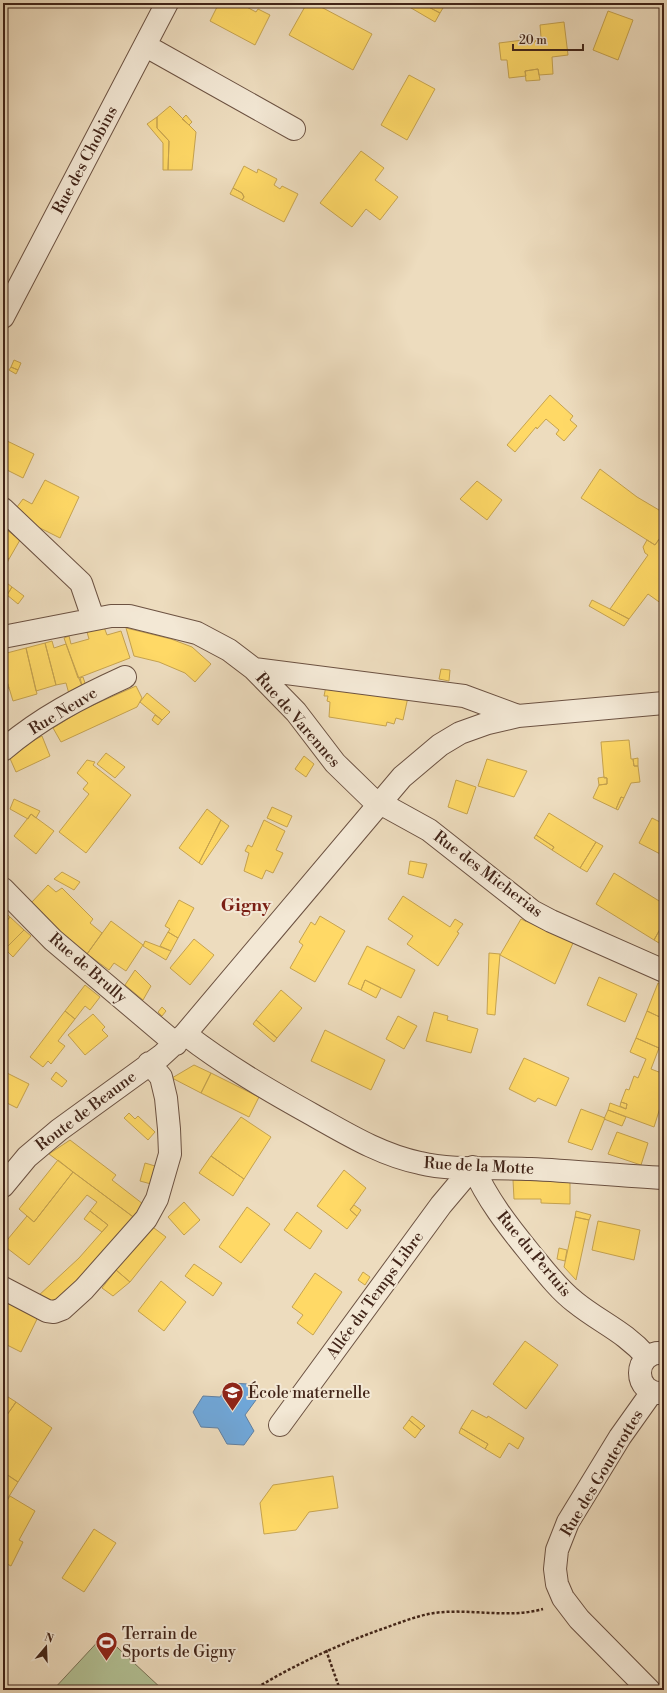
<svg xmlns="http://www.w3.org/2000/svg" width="667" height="1693" font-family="'Libre Bodoni',serif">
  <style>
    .green { fill: #b3c296; stroke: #7a7357 }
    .homes { fill: #ffd966; stroke: #c6a34f }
    .schools { fill: #6fa8dc; stroke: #6180a1 }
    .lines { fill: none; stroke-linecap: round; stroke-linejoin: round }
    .minor-casing { stroke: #6c5242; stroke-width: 24 }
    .path { stroke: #412418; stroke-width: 2.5; stroke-dasharray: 3 2; stroke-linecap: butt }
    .minor { stroke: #f3e8d5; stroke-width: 22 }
    .labels { text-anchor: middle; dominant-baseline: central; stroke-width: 4; stroke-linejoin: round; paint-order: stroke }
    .street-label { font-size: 16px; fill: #412418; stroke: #f3e8d5 }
    .poi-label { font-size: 16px; fill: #412418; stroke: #f3e8d5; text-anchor: start }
    .quarter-label { font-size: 18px; font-weight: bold; fill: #7a1f14; stroke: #f3e8d5 }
  </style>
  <rect width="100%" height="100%" fill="#eddcbe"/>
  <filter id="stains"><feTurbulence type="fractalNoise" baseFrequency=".005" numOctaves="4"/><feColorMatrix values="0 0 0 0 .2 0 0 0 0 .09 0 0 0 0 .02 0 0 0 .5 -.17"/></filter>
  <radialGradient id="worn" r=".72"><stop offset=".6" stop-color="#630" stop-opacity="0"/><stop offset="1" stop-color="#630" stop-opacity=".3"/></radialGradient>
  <!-- green -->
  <path class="green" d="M104 1635 163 1690H53Z"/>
  <!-- homes -->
  <path class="homes" d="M219 3H239L256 12 258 9 270 15 255 45 210 21Z
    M307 3H313L323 8 372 34 353 70 289 35Z
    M407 3H421L440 13 435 22 406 5Z
    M421 3H446L440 13Z
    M608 11 633 20 618 60 593 50Z
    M564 22 568 55 552 57 553 74 539 75 538 69 525 71 526 76 509 78 507 60H501L499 43 531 39V42H535V38L541 37 540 25Z
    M538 69 540 80 526 81 525 71Z
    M409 75 435 89 407 140 381 125Z
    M170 106 196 132 192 170H168L169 141 157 128V117Z
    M186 115 192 122 189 125 182 119Z
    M157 117V128L169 141 168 170H163V143L147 124Z
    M361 151 384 168 375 180 398 197 380 220 366 209 352 227 320 203Z
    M244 166 257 173 258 169 277 179 274 185 280 189 282 186 298 194 284 222 242 200 244 197 242 193 233 188Z
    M233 188 242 193 244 197 242 200 230 194Z
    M14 360 21 363 18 370 11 367Z
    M11 367 18 370 16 374 9 370Z
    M550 395 573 416 570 420 577 426 564 441 556 434 559 430 546 419 537 429 536 427 515 452 507 445Z
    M3 439 34 454 23 478 3 468Z
    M600 469 637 497 664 513V532L655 545 581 498Z
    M45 480 79 497 60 538 38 527 17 507 23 499 32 504Z
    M477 481 502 500 487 520 460 499Z
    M3 527 20 540 9 559 3 555Z
    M664 532V573L662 576 664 578V602L662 604 648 594 629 619 610 609 648 555 645 553 643 547 647 540 655 545Z
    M3 555 9 559 3 571Z
    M3 580 12 587 7 595 3 592Z
    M12 587 24 596 18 604 7 595Z
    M592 600 610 609 629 619 624 626 589 606Z
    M104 627 107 635 121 631 130 658 78 678 64 638 69 636 71 644 89 639 87 632Z
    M126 628 171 639 192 647 211 664 195 682 185 673 159 662 134 656Z
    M52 641 54 648 66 644 83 689 69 694 66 683 56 685 45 643Z
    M45 643 56 685 36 691 26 648Z
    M26 648 37 694 13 701 3 668V654Z
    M441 669 450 670 449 681 439 679Z
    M3 676H5L9 688 5 689Z
    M83 677 87 689H83L80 678Z
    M136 686 142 698 137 707 61 742 53 728 82 710Z
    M326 686 408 697 403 720 396 718 394 724 387 722 386 726 329 717 330 702 327 701 328 696H324Z
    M147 693 170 712 162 720 140 702Z
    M155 715 162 720 158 725 152 720Z
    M42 736 50 756 16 772 8 754Z
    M629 740 631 759H633L634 766H638L640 782 631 783 624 798 621 797 616 809 593 798 599 785 607 784V778H604L601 742Z
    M106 753 125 767 115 778 97 764Z
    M304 756 314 764 306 777 295 769Z
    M638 758V766H634L633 759Z
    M487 759 527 771 514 797 478 786Z
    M87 760 95 762 93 765 131 795 86 853 59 832 89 794 83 789 88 783 77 773Z
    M604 777 607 778V784L599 785 598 778Z
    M456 780 476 787 467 814 448 807Z
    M621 797 624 798 618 810 616 809Z
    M14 799 40 811 36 818 31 814 28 819 10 809Z
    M272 807 292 816 287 827 267 818Z
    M207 809 221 820 199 863 179 848Z
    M549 813 596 842 580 868 552 850 554 847 536 835Z
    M31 814 54 831 36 854 14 836Z
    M652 818 664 824V856L639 843Z
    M221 820 229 826 202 865 199 863Z
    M264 820 285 831 276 850 283 853 273 873 266 870 262 879 244 871 249 853 245 851 248 845 252 847Z
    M536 835 554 847 552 850 534 838Z
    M596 842 603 846 587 872 580 868Z
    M410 861 427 864 423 878 408 874Z
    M62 872 80 882 74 890 54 879Z
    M614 873 664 904V922L654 940 596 904Z
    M48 885 56 892 62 888 93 919 90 923 102 933 87 954 60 933 31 903Z
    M403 896 450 927 455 919 463 924 457 932 459 933 438 966 407 944 413 936 388 919Z
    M179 900 194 908 178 938 168 932 170 929 165 926Z
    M3 910 10 917 3 925Z
    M320 916 345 931 315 982 290 968 303 945 299 942 311 922 315 925Z
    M10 917 24 930 3 951V925Z
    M521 919 573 943 555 984 500 955Z
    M111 921 143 945 126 971 114 963 109 970 87 954Z
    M664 922V946L654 940Z
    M24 930 31 936 13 957 5 949Z
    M168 932 178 938 171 951 160 946Z
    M194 939 214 955 190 985 170 968Z
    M145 941 171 951 166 960 143 946Z
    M367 946 415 970 401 998 365 980 361 990 348 984Z
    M489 953 500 954 495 1015 487 1014Z
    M135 970 151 986 143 1000 125 985Z
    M599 977 637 994 625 1022 587 1005Z
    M365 980 381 988 376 998 361 990Z
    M658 983 664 986V1019L647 1011Z
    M85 985 100 997 90 1010 85 1006 75 1019 65 1011Z
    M281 990 302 1008 277 1038 256 1020Z
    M162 1007 166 1011 162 1016 158 1012Z
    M65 1011 75 1019 58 1041 65 1046 51 1064 48 1061 43 1067 30 1057Z
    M647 1011 664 1019V1035L659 1048 636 1038Z
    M434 1012 448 1016 447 1020 478 1029 471 1053 426 1041Z
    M93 1014 105 1027 102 1030 108 1036 85 1055 68 1035Z
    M398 1016 417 1026 404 1049 386 1039Z
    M256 1020 277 1038 274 1042 253 1024Z
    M325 1030 385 1060 371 1090 311 1061Z
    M636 1038 659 1048 651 1069 664 1074V1095L654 1127 608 1110 610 1103 626 1109 627 1104 621 1102 626 1089 629 1090 634 1076 638 1078 646 1059 630 1052Z
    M524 1058 569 1078 556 1106 538 1098 535 1102 509 1089Z
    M194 1065 211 1073 201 1093 172 1078Z
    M3 1071 29 1084 17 1108 3 1101Z
    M56 1072 67 1081 62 1087 51 1079Z
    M211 1073 259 1097 249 1117 201 1093Z
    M621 1102 627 1104 626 1109 620 1106Z
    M581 1109 605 1118 592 1150 568 1142Z
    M608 1110 626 1117 622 1126 604 1119Z
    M129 1113 135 1119 138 1116 155 1132 148 1140 124 1118Z
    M241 1117 271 1137 244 1179 211 1156Z
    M617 1132 648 1143 641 1165 608 1154Z
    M70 1140 116 1175 112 1180 143 1204 136 1219 49 1154Z
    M211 1156 244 1179 233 1196 199 1173Z
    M58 1160 73 1172 34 1222 19 1209Z
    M145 1163 155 1166 151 1184 140 1181Z
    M344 1170 366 1188 350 1210 357 1216 347 1229 317 1206Z
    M73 1172 136 1219 84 1276 53 1305 37 1297 79 1258 108 1225 90 1211 97 1202 87 1195 29 1265 3 1245 27 1216 34 1222Z
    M513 1180 570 1182V1204L541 1203V1199H514Z
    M184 1202 200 1220 184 1235 168 1217Z
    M354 1205 361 1210 357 1216 350 1210Z
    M247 1207 270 1224 241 1263 219 1247Z
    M90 1211 108 1225 102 1232 84 1219Z
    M576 1211 591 1215 589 1220 575 1217Z
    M297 1212 322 1231 310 1249 284 1230Z
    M575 1217 589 1220 576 1280 564 1267Z
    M598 1221 640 1230 634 1260 592 1250Z
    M150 1225 166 1237 130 1282 116 1270Z
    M559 1248 567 1250 565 1261 557 1259Z
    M194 1264 222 1283 213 1296 185 1276Z
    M116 1270 130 1282 113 1296 102 1288Z
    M363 1272 370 1277 365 1285 358 1280Z
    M315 1273 342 1292 313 1335 297 1323 303 1315 292 1307Z
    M161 1281 186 1302 164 1331 138 1311Z
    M3 1300 38 1317 21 1352 3 1343Z
    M525 1341 558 1365 526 1409 493 1384Z
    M5 1395 16 1402 4 1419 3 1398Z
    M16 1402 52 1428 18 1482 3 1472V1421Z
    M472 1410 487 1418 488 1416 524 1438 518 1449 509 1443 500 1458 485 1449 488 1444 461 1428Z
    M412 1416 425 1426 421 1430 409 1420Z
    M409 1420 421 1430 415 1438 403 1428Z
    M461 1428 488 1444 485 1449 459 1433Z
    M3 1472 18 1482 3 1506Z
    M333 1476 338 1508 309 1512 296 1530 264 1534 260 1503 273 1485Z
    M10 1496 35 1511 19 1540 23 1542 11 1566 3 1562V1507Z
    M94 1529 116 1543 84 1592 62 1578Z"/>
  <!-- schools -->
  <path class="schools" d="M230 1383 248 1384 256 1400 245 1415 254 1431 244 1445 227 1444 218 1428 201 1427 193 1412 203 1396 220 1397Z"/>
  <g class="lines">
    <defs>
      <path id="minor" d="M146 46 294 129
        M3 317 167 3
        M3 509 81 583 93 618
        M3 637 111 616H129L197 633 229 650 254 669 296 712 335 763 371 798 429 830 532 911 551 921 664 971
        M254 669 464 696 518 716
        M3 750C40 718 81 697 125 677
        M3 889 53 940 176 1044
        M185 1034C225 1065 268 1090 313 1115 347 1134 381 1155 420 1163 452 1171 497 1167 531 1169 576 1171 620 1176 664 1178
        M3 1186 27 1157 59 1130 161 1056 185 1034 402 777 440 745 460 733 488 723 518 716 664 703
        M3 1288 47 1311 54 1312 62 1309 84 1289 146 1219 157 1199 170 1154 169 1129 166 1098 161 1077 149 1063
        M664 1353C632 1350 632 1396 664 1393
        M280 1425 441 1205 473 1167C487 1199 508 1226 530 1253 544 1270 558 1289 575 1302 601 1323 624 1331 647 1357
        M649 1690 579 1619 563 1598 557 1584 555 1569 557 1550 568 1522 620 1437 652 1392"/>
    </defs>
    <!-- minor casing -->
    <use href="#minor" class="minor-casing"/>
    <!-- path -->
    <path class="path" d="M326 1650 340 1690
      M253 1690C294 1665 337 1645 382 1629 399 1623 416 1616 434 1613 470 1608 508 1619 543 1609"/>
    <!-- minor -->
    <use href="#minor" class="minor"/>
  </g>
  <!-- icons -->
  <defs>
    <symbol id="school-pin" viewBox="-11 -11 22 30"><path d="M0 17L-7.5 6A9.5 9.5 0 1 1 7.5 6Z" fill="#8f2418" stroke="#f3e8d5"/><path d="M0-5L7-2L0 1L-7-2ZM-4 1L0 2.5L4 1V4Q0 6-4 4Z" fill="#fff"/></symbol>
    <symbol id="stadium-pin" viewBox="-11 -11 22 30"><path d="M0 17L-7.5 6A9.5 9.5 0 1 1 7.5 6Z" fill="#8f2418" stroke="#f3e8d5"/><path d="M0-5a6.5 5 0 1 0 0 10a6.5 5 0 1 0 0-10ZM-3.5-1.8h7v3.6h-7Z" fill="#fff"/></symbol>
  </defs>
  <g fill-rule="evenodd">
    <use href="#school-pin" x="220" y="1380" width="25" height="34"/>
    <use href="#stadium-pin" x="94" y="1630" width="25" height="34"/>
  </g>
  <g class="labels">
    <!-- street labels -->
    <g class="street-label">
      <text transform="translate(85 160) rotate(-62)">Rue des Chobins</text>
      <text transform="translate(63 711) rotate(-31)">Rue Neuve</text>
      <text transform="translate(298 720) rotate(49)">Rue de Varennes</text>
      <text transform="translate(488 874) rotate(37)">Rue des Micherias</text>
      <text transform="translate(88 968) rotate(41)">Rue de Brully</text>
      <text transform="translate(86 1111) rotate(-37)">Route de Beaune</text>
      <text transform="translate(479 1166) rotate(3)">Rue de la Motte</text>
      <text transform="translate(534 1254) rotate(50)">Rue du Pertuis</text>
      <text transform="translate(375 1295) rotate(-54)">Allée du Temps Libre</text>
      <text transform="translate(602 1473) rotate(-59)">Rue des Gouterottes</text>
    </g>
    <!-- poi labels -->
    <g class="poi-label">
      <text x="248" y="1393">École maternelle</text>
      <text x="122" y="1634">Terrain de<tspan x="122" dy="18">Sports de Gigny</tspan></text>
    </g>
    <!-- quarter labels -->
    <g class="quarter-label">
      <text x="246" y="905">Gigny</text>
    </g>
  </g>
  <!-- margin -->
  <rect width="667" height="1693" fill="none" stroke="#eddcbe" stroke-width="16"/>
  <rect x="4" y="4" width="659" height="1685" fill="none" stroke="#412418" stroke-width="2"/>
  <rect x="8" y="8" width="651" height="1677" fill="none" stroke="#412418"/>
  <!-- north arrow -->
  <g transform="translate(46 1647) rotate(19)" stroke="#f3e8d5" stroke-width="3" paint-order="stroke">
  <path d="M0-3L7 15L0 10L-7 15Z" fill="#412418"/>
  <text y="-6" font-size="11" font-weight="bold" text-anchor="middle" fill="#412418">N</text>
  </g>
  <!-- scale -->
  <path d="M513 44v6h70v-6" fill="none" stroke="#412418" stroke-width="2"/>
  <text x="519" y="44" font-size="12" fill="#412418" stroke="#f3e8d5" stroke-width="3" paint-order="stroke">20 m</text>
  <rect width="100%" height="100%" filter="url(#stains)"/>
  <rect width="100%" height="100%" fill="url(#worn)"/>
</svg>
